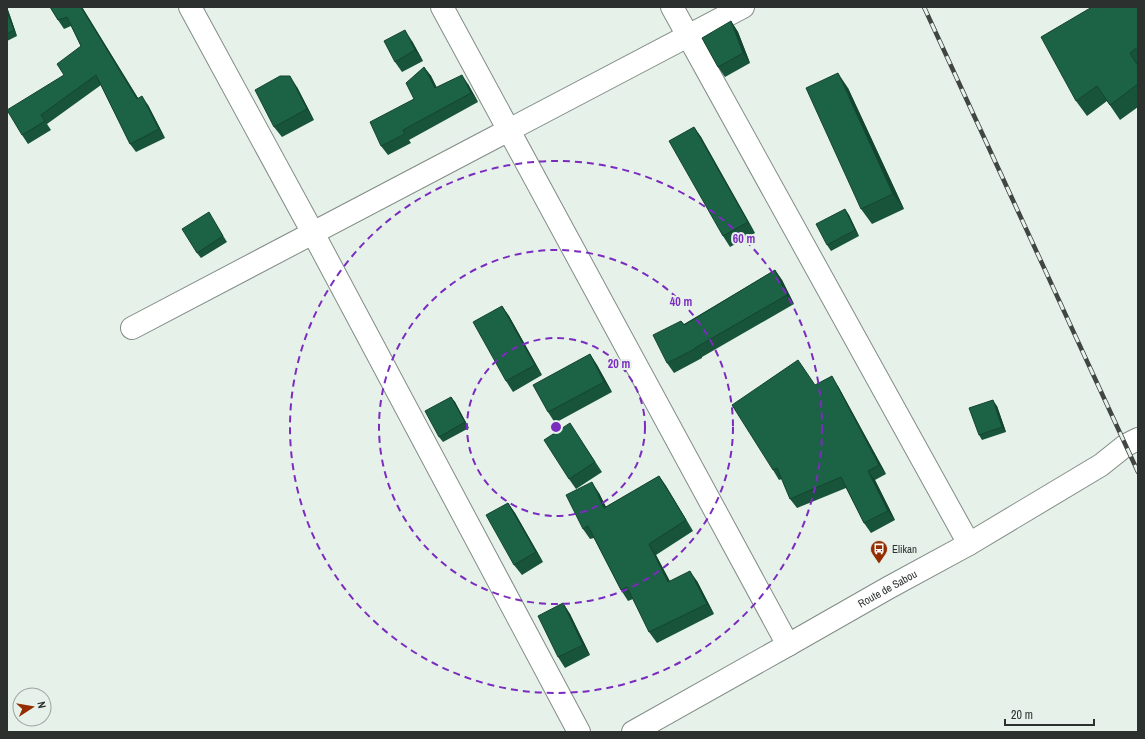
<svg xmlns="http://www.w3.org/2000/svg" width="1145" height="739" font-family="'Archivo Narrow',sans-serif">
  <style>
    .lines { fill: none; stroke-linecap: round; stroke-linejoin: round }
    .minor-casing { stroke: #828c86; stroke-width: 24 }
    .primary-casing { stroke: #828c86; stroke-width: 24 }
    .minor { stroke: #fff; stroke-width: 22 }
    .primary { stroke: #fff; stroke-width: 22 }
    .rail-casing { stroke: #414643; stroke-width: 4.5 }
    .rail { stroke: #e6f1ea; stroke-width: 3; stroke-dasharray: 9; stroke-linecap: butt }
    .wall { fill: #18543a }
    .shaded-wall { fill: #144530 }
    .building { fill: #1c6244; stroke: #144530 }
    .ring { fill: none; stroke: #7b2cbf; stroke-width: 2; stroke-dasharray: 7 5 }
    .labels { text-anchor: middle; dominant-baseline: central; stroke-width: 4; stroke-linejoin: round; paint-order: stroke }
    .poi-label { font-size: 11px; fill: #2c302e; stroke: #e6f1ea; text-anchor: start }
    .street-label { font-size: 11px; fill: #2c302e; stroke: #e6f1ea }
    .centre { fill: #7b2cbf; stroke: #e6f1ea; stroke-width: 2 }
    .ring-label { font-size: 12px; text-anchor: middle; font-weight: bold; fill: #7b2cbf; stroke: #e6f1ea; stroke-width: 4; stroke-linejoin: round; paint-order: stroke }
  </style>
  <rect width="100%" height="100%" fill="#e6f1ea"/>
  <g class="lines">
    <defs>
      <path id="minor" d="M190 7 313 233 579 732
        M442 7 788 645
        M672 7 969 544
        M132 328 743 7"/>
      <g id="primary">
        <path id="s1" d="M633 732 788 645 888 588 969 544 1101 465 1126 445 1138 439"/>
      </g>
    </defs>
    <!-- minor casing -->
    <use href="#minor" class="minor-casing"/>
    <!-- primary casing -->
    <use href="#primary" class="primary-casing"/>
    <!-- minor -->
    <use href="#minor" class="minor"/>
    <!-- primary -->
    <use href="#primary" class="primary"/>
    <defs>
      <path id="rail" d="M924 7 1138 472"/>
    </defs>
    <!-- rail casing -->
    <use href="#rail" class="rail-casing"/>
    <!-- rail -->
    <use href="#rail" class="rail"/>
  </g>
  <!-- wall -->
  <path class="wall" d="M7 7 17 36 7 41Z
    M50 7H82L138 98 148 105 165 138 136 152 130 144 101 85 47 124 51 130 28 144 22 135 64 75 81 46 71 26 64 29 58 20Z
    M1138 7V107L1120 120 1107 101 1087 116 1076 101Z
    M731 21 738 32 750 63 725 77 718 67Z
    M412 41 423 61 402 72 395 62Z
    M424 67 431 76 437 88 468 84 478 102 409 140 411 143 388 155 381 146 414 99Z
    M297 87 314 120 282 137 274 127Z
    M848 88 904 209 872 224 861 209Z
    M694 127 701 137 755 233 730 247 723 236Z
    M845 209 849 215 859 236 831 251 827 245Z
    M212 218 227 242 201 258 197 253Z
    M775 270 782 280 794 304 702 357V358L674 373 667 363 681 321 684 324Z
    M502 306 509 316 542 375 513 392 506 381Z
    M590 354 597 365 612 392 555 423 548 412Z
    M815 385 838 386 886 474 875 480 895 520 871 533 864 523 846 488 797 508 790 499 782 479 779 480 773 470Z
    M451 397 455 402 469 428 443 442 439 437Z
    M997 406 1006 432 982 440 979 435Z
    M577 434 602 472 576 489 569 479Z
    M659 476 666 486 693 531 656 555 670 581H697L714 614 657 643 649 632 633 599 628 601 621 590 594 538 590 539 583 529 599 493 606 507Z
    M508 503 515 513 543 562 522 575 514 565Z
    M563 603 570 614 590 655 565 668 558 657Z"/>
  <!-- shaded-wall -->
  <path class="shaded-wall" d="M7 7 17 36 14 30 7 12Z
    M81 7H82L144 108 137 99Z
    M731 21 738 32 750 63 743 53Z
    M405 30 412 41 423 61 415 50Z
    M424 67 431 76 442 98 435 88Z
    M838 73 848 88 904 209 893 194Z
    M462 75 468 84 478 102 471 93Z
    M290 76 297 87 314 120 307 109Z
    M142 96 148 105 165 138 159 129Z
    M694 127 701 137 755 233 748 222Z
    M845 209 849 215 859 236 855 230Z
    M775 270 782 280 794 304 787 295Z
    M502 306 509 316 542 375 535 365Z
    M590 354 597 365 612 392 604 382Z
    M832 376 838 386 886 474 879 465Z
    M451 397 455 402 469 428 465 422Z
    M993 400 997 406 1006 432 1002 427Z
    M868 471 875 480 895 520 888 511Z
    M659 476 666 486 693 531 686 520Z
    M592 482 599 493 612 519 604 508Z
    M508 503 515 513 543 562 536 552Z
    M649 544 656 555 675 592 668 582Z
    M690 571 697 581 714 614 707 604Z
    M563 603 570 614 590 655 583 645Z"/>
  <!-- building -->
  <path class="building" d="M50 7H81L137 99 142 96 159 129 130 144 96 75 41 115 45 121 22 135 7 110 64 75 57 64 81 46 67 17 58 20Z
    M1092 7H1138V47L1130 53 1138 66V84L1110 105 1097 86 1076 101 1041 37Z
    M7 12 14 30 7 34Z
    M731 21 743 53 718 67 702 38Z
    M405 30 415 50 395 62 384 41Z
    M424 67 435 88 462 75 471 93 403 130 405 134 381 146 370 122 414 99 406 83Z
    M838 73 893 194 861 209 806 88Z
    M280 76H290L307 109 274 127 255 90Z
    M694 127 748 222 723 236 669 141Z
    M845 209 855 230 827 245 816 224Z
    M209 212 223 236 197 253 182 229Z
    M775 270 787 295 695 348V349L667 363 653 335 681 321 684 325Z
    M502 306 535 365 506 381 473 322Z
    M590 354 604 382 548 412 533 385Z
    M798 360 815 385 832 376 879 465 868 471 888 511 864 523 841 477 790 499 777 468 773 470 732 405Z
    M451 397 465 422 439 437 425 411Z
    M993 400 1002 427 979 435 969 408Z
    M570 423 595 462 569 479 544 440Z
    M659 476 686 520 649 544 668 582 690 571 707 604 649 632 627 587 621 590 588 526 583 529 566 495 592 482 604 508Z
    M508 503 536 552 514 565 486 515Z
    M563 603 583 645 558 657 538 616Z"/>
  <!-- distance rings -->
  <g class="ring">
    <circle cx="556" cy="427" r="89"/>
    <circle cx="556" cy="427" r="177"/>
    <circle cx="556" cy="427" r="266"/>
  </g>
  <!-- icons -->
  <defs>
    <symbol id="bus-pin" viewBox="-11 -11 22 30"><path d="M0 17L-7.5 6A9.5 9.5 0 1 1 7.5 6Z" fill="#942e00" stroke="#e6f1ea"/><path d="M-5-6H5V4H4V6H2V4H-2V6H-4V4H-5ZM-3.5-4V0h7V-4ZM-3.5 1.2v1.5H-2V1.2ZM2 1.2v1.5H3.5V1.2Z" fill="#fff"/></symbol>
  </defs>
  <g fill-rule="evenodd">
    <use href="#bus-pin" x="869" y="539" width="20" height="27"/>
  </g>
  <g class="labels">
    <!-- poi labels -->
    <g class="poi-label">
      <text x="892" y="549">Elikan</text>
    </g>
    <!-- street labels -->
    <g class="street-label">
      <text stroke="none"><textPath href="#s1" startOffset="292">Route de Sabou</textPath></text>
    </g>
  </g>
  <circle cx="556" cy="427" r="6" class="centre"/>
  <g class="ring-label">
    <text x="744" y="243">60 m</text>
    <text x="681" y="306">40 m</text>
    <text x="619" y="368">20 m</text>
  </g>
  <!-- border -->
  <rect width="1145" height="739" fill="none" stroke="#2c302e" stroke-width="16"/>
  <!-- north arrow -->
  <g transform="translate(32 707) rotate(78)"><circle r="19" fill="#e6f1ea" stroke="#9ca49f"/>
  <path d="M0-3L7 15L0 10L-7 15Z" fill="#942e00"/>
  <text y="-6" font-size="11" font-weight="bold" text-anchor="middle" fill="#2c302e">N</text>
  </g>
  <!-- scale -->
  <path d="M1005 719v6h89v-6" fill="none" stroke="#2c302e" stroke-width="2"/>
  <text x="1011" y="719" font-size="12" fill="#2c302e" stroke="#e6f1ea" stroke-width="3" paint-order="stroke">20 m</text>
</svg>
